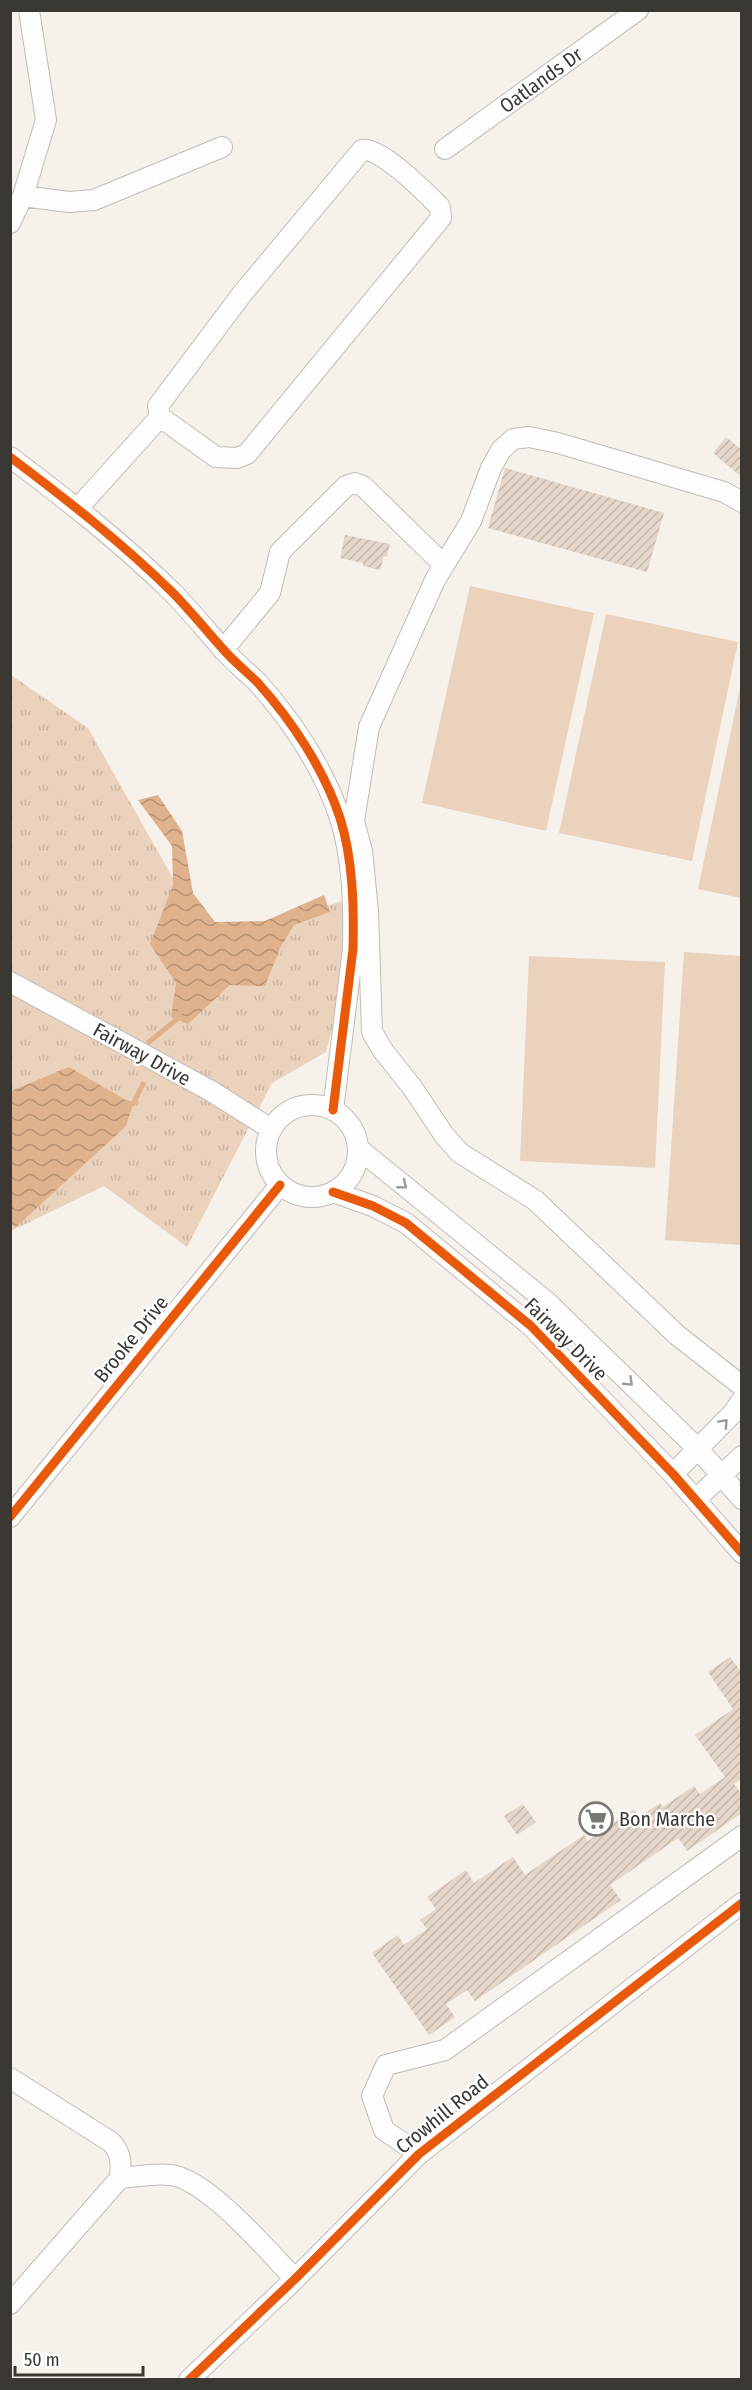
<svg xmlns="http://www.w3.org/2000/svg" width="752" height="2390" font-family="'Fira Sans Condensed',sans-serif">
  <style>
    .grass { fill: url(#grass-tufts) }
    .pitch { fill: #ebd2bd }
    .water { fill: url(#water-waves) }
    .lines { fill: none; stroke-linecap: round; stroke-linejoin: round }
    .stream { stroke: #dfb28b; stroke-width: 5 }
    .building { fill: url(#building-hatch) }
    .minor-casing { stroke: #c0bcb8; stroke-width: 22 }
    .minor { stroke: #fefdfc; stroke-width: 20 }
    .cycleway-casing { stroke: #fff; stroke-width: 13 }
    .cycleway { stroke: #e8590c; stroke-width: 9 }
    .oneway { stroke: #9c9a98 }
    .labels { text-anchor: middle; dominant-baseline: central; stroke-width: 4.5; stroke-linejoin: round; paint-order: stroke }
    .street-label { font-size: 20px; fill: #3b3733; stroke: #fff }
    .poi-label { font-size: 20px; fill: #3b3733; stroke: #fff; text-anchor: start }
  </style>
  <defs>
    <pattern id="grass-tufts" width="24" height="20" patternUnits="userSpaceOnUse" patternTransform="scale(1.5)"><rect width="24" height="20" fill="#ebd2bd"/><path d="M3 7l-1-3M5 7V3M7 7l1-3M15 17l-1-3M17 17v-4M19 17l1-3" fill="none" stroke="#cab5a3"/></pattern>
    <pattern id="water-waves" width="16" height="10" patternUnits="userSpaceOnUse" patternTransform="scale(1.5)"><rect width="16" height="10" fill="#dfb28b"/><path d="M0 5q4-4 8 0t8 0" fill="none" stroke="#b69272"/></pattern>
    <pattern id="building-hatch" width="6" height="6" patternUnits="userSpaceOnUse" patternTransform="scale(1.5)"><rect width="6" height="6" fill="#e4d6c8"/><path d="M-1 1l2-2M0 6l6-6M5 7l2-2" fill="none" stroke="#c4b8ac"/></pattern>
  </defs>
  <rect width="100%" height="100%" fill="#f6f1eb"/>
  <!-- grass -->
  <path class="grass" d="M11 675 88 728 196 919 239 937 342 901 343 988 326 1052 272 1083 187 1247 104 1186 11 1231Z"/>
  <!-- pitch -->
  <path class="pitch" d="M470 586 594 613 546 831 422 803Z
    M606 614 738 642 692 861 559 833Z
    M741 683 742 898H741L698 889Z
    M684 952 741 956V1245L665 1240Z
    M529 956 665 962 655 1168 520 1161Z"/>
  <!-- water -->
  <path class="water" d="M158 795 182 831 193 893 215 922 265 921 324 895 330 912 294 925 280 948 265 986 230 985 188 1024 171 1017 176 983 150 944 173 885 172 846 138 800Z
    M69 1067 133 1104 126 1126 15 1228 10 1223 11 1091Z"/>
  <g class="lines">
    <!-- stream -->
    <path class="stream" d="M149 1042 177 1019 180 1013
      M127 1103 133 1104 143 1084"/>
  </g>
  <!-- building -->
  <path class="building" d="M726 437 742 450V472L739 475 713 453Z
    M505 468 664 513 647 572 488 528Z
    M345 535 390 544 387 557 384 556 380 570 363 566V563L340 558Z
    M730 1657 742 1673V1778L734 1784 742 1795V1813L687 1851 678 1838 610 1885 621 1900 475 2001 467 1990 446 2004 455 2017 429 2035 372 1953 398 1935 404 1945 427 1929 420 1920 436 1909 427 1897 466 1870 474 1883 513 1857 525 1875 584 1835 588 1841 634 1809 639 1817 660 1803 663 1807 694 1786 700 1794 725 1777 695 1735 733 1709 708 1672Z
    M523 1804 536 1822 517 1835 504 1816Z"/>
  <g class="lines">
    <defs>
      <path id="minor" d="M445 149 638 10
        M23 196 69 202 94 200 222 147
        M10 223 23 196 46 120 29 10
        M10 457C66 499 121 542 171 591 189 609 205 629 222 648 233 661 246 671 258 683 292 721 324 769 340 818 353 859 354 906 353 949L333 1110
        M78 508 160 417 158 406 242 294 362 150C380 146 427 194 440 207L441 218 247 454 237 458 216 457 160 417
        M223 650 270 593 280 552 346 486 355 483 363 486 444 565
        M354 821 362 851 368 911 372 1032 384 1052 412 1087 444 1135 460 1153 535 1200 677 1335 742 1386
        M352 833 369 727 435 580 471 521 491 468 501 450 513 439 529 437 558 443 724 492 742 502
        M10 982 211 1091 271 1129
        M266 1151a46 46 0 1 1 92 0a46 46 0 1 1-92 0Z
        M358 1148 547 1302 699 1450 742 1499
        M333 1192 373 1206 406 1223 531 1326 673 1474 742 1553
        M673 1474 733 1413 742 1400
        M696 1499 742 1456
        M10 1517 280 1185
        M10 2078 111 2142C122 2154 121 2163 120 2178 136 2177 155 2173 171 2175 208 2180 268 2251 295 2279
        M419 2154 384 2130 372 2096 386 2065 445 2050 742 1836
        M10 2304 120 2178
        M189 2380 295 2279 419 2154 742 1903"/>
    </defs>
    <!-- minor casing -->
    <use href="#minor" class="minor-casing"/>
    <!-- minor -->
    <use href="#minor" class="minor"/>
    <defs>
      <path id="cycleway" d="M10 457C66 499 121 542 171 591 189 609 205 629 222 648 233 661 246 671 258 683 292 721 324 769 340 818 353 859 354 906 353 949L333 1110
        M333 1192 373 1206 406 1223 531 1326 673 1474 742 1553
        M10 1517 280 1185
        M189 2380 295 2279 419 2154 742 1903"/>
    </defs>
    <!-- cycleway casing -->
    <use href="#cycleway" class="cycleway-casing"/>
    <!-- cycleway -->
    <use href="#cycleway" class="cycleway"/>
  </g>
  <!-- one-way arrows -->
  <defs><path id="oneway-chevron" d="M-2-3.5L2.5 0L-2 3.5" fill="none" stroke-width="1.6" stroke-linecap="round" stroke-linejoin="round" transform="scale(1.5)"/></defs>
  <g class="oneway">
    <use href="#oneway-chevron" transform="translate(403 1185) rotate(39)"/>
    <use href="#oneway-chevron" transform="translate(629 1382) rotate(44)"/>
    <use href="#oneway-chevron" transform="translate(724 1423) rotate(-47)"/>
  </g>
  <!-- icons -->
  <defs>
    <symbol id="supermarket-ring" viewBox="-11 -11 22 22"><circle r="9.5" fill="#fff" stroke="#7c7873" stroke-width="1.5"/><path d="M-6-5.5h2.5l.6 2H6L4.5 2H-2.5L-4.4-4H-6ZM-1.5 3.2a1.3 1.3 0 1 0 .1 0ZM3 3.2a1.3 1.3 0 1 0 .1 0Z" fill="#7c7873"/></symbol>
  </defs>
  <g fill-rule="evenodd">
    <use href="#supermarket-ring" x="577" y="1800" width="38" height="38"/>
  </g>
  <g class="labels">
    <!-- street labels -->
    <g class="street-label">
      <text transform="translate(541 80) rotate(-36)">Oatlands Dr</text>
      <text transform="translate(142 1054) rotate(29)">Fairway Drive</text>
      <text transform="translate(131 1339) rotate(-51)">Brooke Drive</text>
      <text transform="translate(566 1339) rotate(45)">Fairway Drive</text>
      <text transform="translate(442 2114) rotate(-39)">Crowhill Road</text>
    </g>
    <!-- poi labels -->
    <g class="poi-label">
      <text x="619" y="1819">Bon Marche</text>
    </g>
  </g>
  <!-- border -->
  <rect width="752" height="2390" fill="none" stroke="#3b3733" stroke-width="24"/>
  <!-- scale -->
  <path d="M15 2366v9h128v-9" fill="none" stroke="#3b3733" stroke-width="3"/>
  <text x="24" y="2366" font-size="18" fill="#3b3733" stroke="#ffffff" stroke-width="4.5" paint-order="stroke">50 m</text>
</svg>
